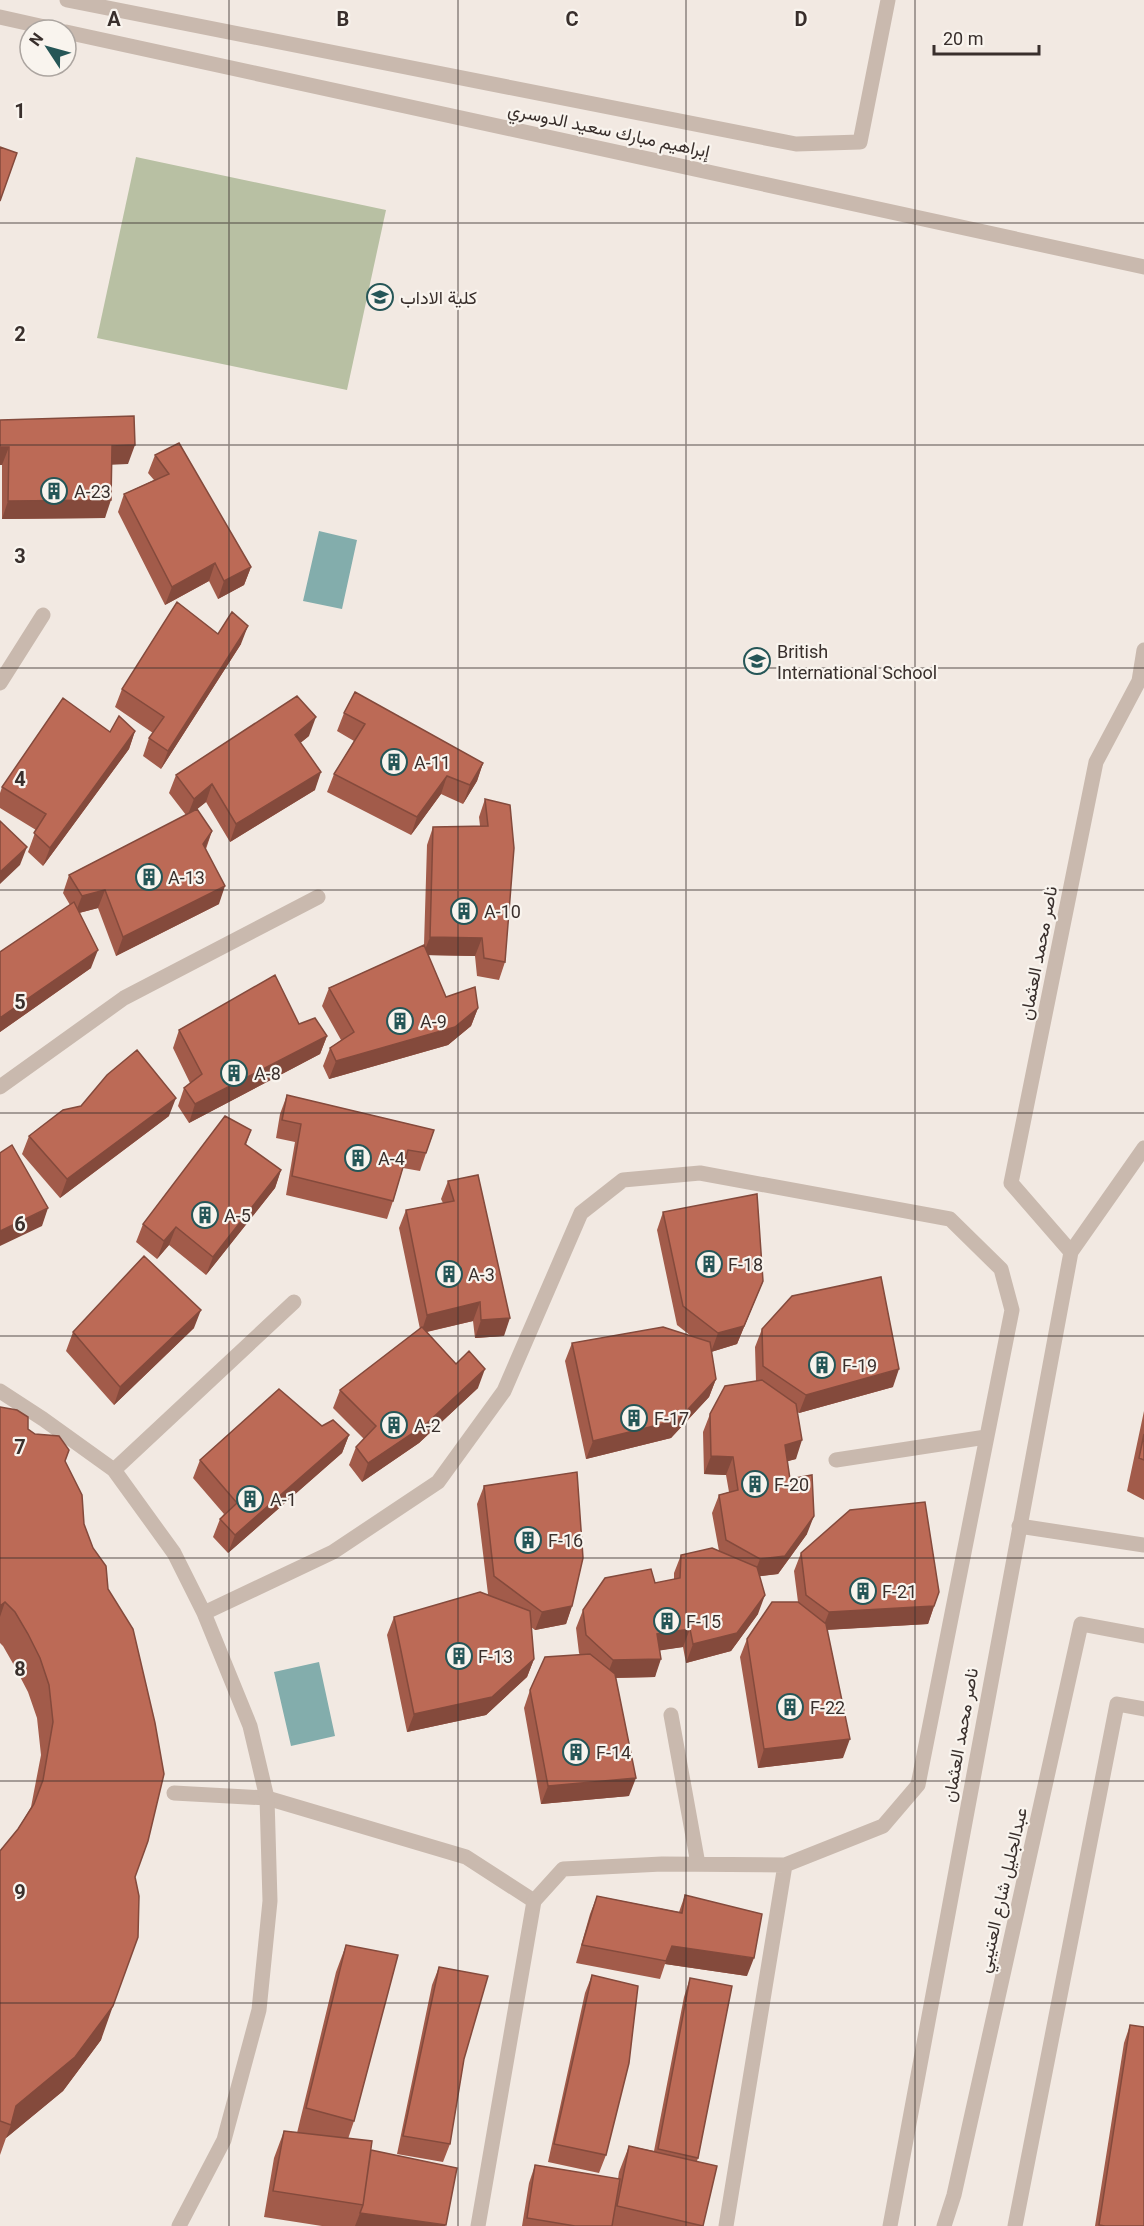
<svg xmlns="http://www.w3.org/2000/svg" width="1144" height="2226" font-family="Roboto,Vazirmatn,sans-serif">
  <style>
    .green { fill: #b8c0a3 }
    .water { fill: #83adac }
    .lines { fill: none; stroke-linecap: round; stroke-linejoin: round }
    .service { stroke: #c9b9ae; stroke-width: 15 }
    .pedestrian { stroke: #c9b9ae; stroke-width: 15 }
    .minor { stroke: #c9b9ae; stroke-width: 15 }
    .wall { fill: #a25b4a }
    .shaded-wall { fill: #844a3c }
    .building { fill: #bc6a56; stroke: #844a3c; stroke-width: 1.5 }
    .grid { fill: none; stroke: #392f2c; stroke-width: 1.5; stroke-opacity: 0.55 }
    .labels { text-anchor: middle; dominant-baseline: central; stroke-width: 4.5; stroke-linejoin: round; paint-order: stroke }
    .street-label { font-size: 18px; fill: #392f2c; stroke: #f9f4ee }
    .poi-label { font-size: 18px; fill: #392f2c; stroke: #f9f4ee; text-anchor: start }
    .grid-label { font-size: 20px; text-anchor: middle; font-weight: bold; fill: #392f2c; stroke: #f9f4ee; stroke-width: 4.5; stroke-linejoin: round; paint-order: stroke }
  </style>
  <rect width="100%" height="100%" fill="#f2e9e2"/>
  <!-- green -->
  <path class="green" d="M136 157 386 210 347 390 97 338Z"/>
  <!-- water -->
  <path class="water" d="M319 531 357 540 342 609 303 601Z
    M319 1662 335 1736 291 1746 274 1672Z"/>
  <g class="lines">
    <!-- service -->
    <path class="service" d="M0 17 58 30
      M66 32 1144 267
      M1071 1252 1144 1148
      M890 2226 1071 1252 1011 1183 1096 762 1139 681 1144 650
      M944 2226 954 2195 1081 1624 1144 1636
      M1015 2226 1117 1704 1144 1709"/>
    <!-- pedestrian -->
    <path class="pedestrian" d="M174 1793 267 1798 466 1857 534 1901"/>
    <!-- minor -->
    <path class="minor" d="M67 0 796 144 860 142 888 0
      M0 683 43 615
      M0 1087 124 998 318 897
      M0 1391 43 1419 114 1470 174 1553 204 1613 250 1726 267 1798 270 1901 259 2010 224 2140 179 2226
      M836 1460 986 1437
      M114 1470 294 1302
      M1019 1526 1144 1545
      M204 1613 333 1552 438 1482 504 1391 581 1213 623 1180 700 1173 950 1219 1001 1269 1012 1310 918 1785 883 1826 785 1865 662 1864 563 1869 534 1901 478 2226
      M671 1715 698 1864
      M726 2226 785 1865"/>
  </g>
  <!-- wall -->
  <path class="wall" d="M0 420 128 464H112L105 518 2 519V465H0Z
    M155 455 251 567 244 585 218 599 209 581 165 605 118 512 124 494 154 480 148 473Z
    M218 634 241 644 161 769 143 756 149 738 153 733 115 707 122 689Z
    M344 713 483 763 477 781 463 804 441 794 411 835 327 792 334 774 354 741 337 731Z
    M135 731 129 749 43 866 28 852 36 830 0 808V793L2 787 110 732Z
    M309 736 300 743 315 790 230 842 206 802 196 810 212 831 206 849 219 904 116 956 98 908 79 913 91 968 0 1032V952L70 905 63 893 69 875 186 815 169 793 176 775Z
    M485 799 505 962 499 980 477 976 475 956 428 955 446 997 478 1008 471 1026 448 1045 329 1079 323 1066 330 1048 341 1040 322 1006 329 988 424 945 427 845 433 827 480 826 479 817Z
    M299 1024 327 1036 320 1054 189 1123 178 1106 184 1088 190 1083 173 1048 179 1030Z
    M287 1095 434 1130 420 1171 403 1168 393 1201 387 1219 286 1195 295 1142 276 1138 280 1114Z
    M169 1116 60 1198 22 1154 29 1136Z
    M251 1130 246 1145 281 1170 275 1188 206 1275 169 1245 157 1259 136 1242 143 1224Z
    M448 1181 504 1336 475 1338 473 1321 427 1332 478 1388 419 1443 362 1482 349 1465 356 1447 364 1439 333 1408 340 1390 420 1329 399 1228 406 1210 443 1203 441 1199Z
    M663 1212 763 1281 737 1344 711 1352 716 1379 709 1397 671 1438 586 1459 565 1361 572 1343 691 1336 677 1325 657 1230Z
    M194 1328 114 1405 66 1351 73 1332Z
    M762 1329 893 1387 799 1413 797 1412 796 1459 787 1461 790 1479 807 1534 778 1574 760 1576 758 1614 731 1651 686 1663 683 1647 660 1650 655 1677 616 1678 629 1796 541 1804 524 1708 530 1690 580 1655 579 1653 576 1628 583 1610 674 1579V1573L681 1555 719 1551 712 1513 719 1495 729 1492 726 1475 704 1474 703 1432 710 1414 756 1381 755 1347Z
    M0 1407 28 1429 65 1461 84 1524 135 1878 101 2040 63 2091 6 2138 0 2155V1851L18 1829 31 1807 41 1755 37 1718 28 1692 15 1667 3 1646 0 1643Z
    M1144 1411V1500L1127 1491Z
    M322 1426 349 1435 342 1453 228 1553 213 1537 220 1519 224 1514 193 1478 200 1460Z
    M484 1486 572 1606 566 1624 535 1630 531 1627 534 1659 527 1677 486 1715 407 1732 387 1635 394 1617 488 1594 477 1504Z
    M801 1553 939 1592 928 1624 827 1630 843 1758 758 1768 740 1657 747 1639 798 1602 794 1571Z
    M685 1895 747 1976 665 1964 660 1979 576 1963 590 1914 597 1896 679 1912Z
    M346 1945 354 2121 348 2139 371 2150 445 2226H322L264 2217 274 2158 284 2131 297 2133 336 1972Z
    M439 1967 464 2059 450 2144 443 2162 397 2154 432 1985Z
    M592 1975 606 2155 599 2173 548 2162 585 1993Z
    M690 1978 698 2158 697 2161 703 2226H522L529 2183 535 2165 618 2179 619 2172 629 2146 654 2151 684 1997Z
    M1130 2025 1144 2226H1095L1124 2043Z"/>
  <!-- shaded-wall -->
  <path class="shaded-wall" d="M135 445 128 464 106 465 112 446Z
    M0 447H9L2 465H0Z
    M111 500 105 518 2 519 8 501Z
    M215 563 209 581 165 605 172 587Z
    M251 567 244 585 218 599 224 581Z
    M248 626 241 644 161 769 168 751Z
    M316 717 309 736 288 753 295 735Z
    M135 731 129 749 43 866 50 848Z
    M483 763 477 781 463 804 470 785Z
    M321 772 315 790 230 842 236 824Z
    M447 776 441 794 411 835 417 817Z
    M212 784 206 802 187 817 194 799Z
    M212 831 205 849 203 844Z
    M27 847 20 865 0 884V872Z
    M225 886 219 904 116 956 123 937Z
    M105 890 98 908 75 914 82 896Z
    M430 937 482 938 475 956 423 955Z
    M98 950 91 968 0 1032V1018Z
    M478 1008 471 1026 448 1045 329 1079 336 1061Z
    M327 1036 320 1054 189 1123 195 1104Z
    M176 1098 169 1116 60 1198 67 1179Z
    M281 1170 275 1188 206 1275 213 1257Z
    M48 1208 42 1226 0 1246V1231Z
    M176 1227 169 1245 157 1259 164 1241Z
    M763 1281 737 1344 711 1352 718 1333Z
    M480 1302 473 1321 421 1333 427 1315Z
    M201 1310 194 1328 114 1405 120 1387Z
    M510 1318 504 1336 475 1338 481 1320Z
    M485 1369 478 1388 419 1443 362 1482 368 1463Z
    M899 1369 893 1387 799 1413 806 1395Z
    M716 1379 709 1397 671 1438 586 1459 593 1441Z
    M349 1435 342 1453 228 1553 235 1535Z
    M802 1440 796 1459 778 1464 785 1445Z
    M711 1456 733 1457 726 1475 704 1474Z
    M814 1516 807 1534 778 1574 753 1577 760 1559Z
    M765 1595 758 1614 731 1651 686 1663 693 1644Z
    M5 1602 0 1617V1606Z
    M572 1606 566 1624 535 1630 542 1612Z
    M934 1606 928 1624 822 1630 829 1612Z
    M690 1629 683 1647 650 1652 657 1634Z
    M534 1659 527 1677 486 1715 407 1732 414 1714Z
    M661 1659 655 1677 606 1678 613 1660Z
    M850 1739 843 1758 758 1768 764 1749Z
    M636 1778 629 1796 541 1804 548 1786Z
    M672 1946 754 1958 747 1976 665 1964Z
    M113 2006 101 2040 63 2091 6 2138 11 2125 16 2106Z
    M360 2213 446 2225 445 2226H355Z"/>
  <!-- building -->
  <path class="building" d="M0 147 17 153 0 201Z
    M134 416 135 445 112 446 111 500 8 501 9 447H0V420Z
    M179 443 251 567 224 581 215 563 172 587 124 494 169 474 155 455Z
    M177 602 218 634 232 612 248 626 168 751 149 738 164 717 122 689Z
    M355 692 483 763 470 785 447 776 417 817 334 774 365 724 344 713Z
    M297 696 316 717 295 735 321 772 236 824 212 784 194 799 176 775Z
    M63 698 110 732 119 716 135 731 50 848 34 833 46 814 2 787Z
    M485 799 510 805 514 848 505 962 484 958 482 938 430 937 433 827 488 826Z
    M197 809 212 831 203 844 225 886 123 937 105 890 82 896 69 875Z
    M0 821 27 847 0 872Z
    M74 902 98 950 0 1018V952Z
    M424 945 446 997 475 987 478 1008 455 1027 336 1061 330 1048 354 1032 329 988Z
    M275 975 299 1024 315 1018 327 1036 195 1104 184 1088 202 1074 179 1030Z
    M137 1050 176 1098 67 1179 29 1136 63 1110 81 1106 107 1075Z
    M287 1095 434 1130 426 1153 408 1150 393 1201 292 1176 301 1124 282 1120Z
    M225 1116 251 1130 245 1144 281 1170 213 1257 176 1227 164 1241 143 1224Z
    M12 1145 48 1208 0 1231V1153Z
    M478 1175 510 1318 481 1320 480 1302 427 1315 406 1210 454 1201 448 1181Z
    M757 1194 763 1281 744 1326 718 1333 683 1306 663 1212Z
    M144 1256 201 1310 120 1387 73 1332Z
    M881 1277 899 1369 806 1395 763 1366 762 1329 792 1296Z
    M422 1327 456 1364 469 1351 485 1369 426 1424 368 1463 356 1447 376 1426 340 1390Z
    M663 1327 710 1342 716 1379 678 1420 593 1441 572 1343Z
    M762 1380 796 1404 802 1440 785 1445 790 1479 812 1475 814 1516 785 1556 760 1559 726 1540 719 1495 738 1490 733 1457 711 1456 710 1414 725 1386Z
    M279 1389 322 1426 333 1420 349 1435 235 1535 220 1519 237 1503 200 1460Z
    M0 1407 17 1410 28 1417V1429L35 1434 59 1436 69 1450 65 1461 82 1495 84 1524 93 1548 106 1566 108 1589 133 1629 155 1723 164 1774 148 1841 135 1877 139 1896 138 1937 113 2006 75 2057 16 2106 11 2125 0 2121V1851L18 1829 34 1804 43 1780 53 1722 49 1685 40 1658 28 1634 15 1612 5 1602 0 1606Z
    M1144 1434V1460L1139 1458Z
    M577 1472 583 1558 572 1606 542 1612 494 1576 484 1486Z
    M925 1502 939 1592 934 1606 829 1612 806 1595 801 1553 850 1510Z
    M712 1548 757 1567 765 1595 737 1633 693 1644 690 1629 657 1634 661 1659 613 1660 586 1635 583 1610 605 1578 651 1569 655 1583 680 1578 681 1555Z
    M480 1592 530 1611 534 1659 492 1697 414 1714 394 1617Z
    M772 1602H798L826 1624 850 1739 764 1749 747 1639Z
    M590 1654 615 1674 636 1778 548 1786 530 1690 545 1657Z
    M685 1895 762 1914 754 1958 672 1946 666 1961 582 1945 597 1896 682 1913Z
    M346 1945 398 1955 354 2121 306 2108Z
    M439 1967 488 1976 464 2059 450 2144 403 2136Z
    M592 1975 638 1986 629 2063 606 2155 554 2144Z
    M690 1978 732 1986 698 2158 658 2149Z
    M1130 2025 1144 2027V2226H1105L1099 2225Z
    M284 2131 372 2141 363 2205 273 2191Z
    M629 2146 717 2166 703 2226 617 2206Z
    M371 2150 457 2168 446 2225 360 2213 363 2205Z
    M535 2165 620 2179 612 2226H575L527 2218Z"/>
  <!-- grid -->
  <path class="grid" d="M229 0V2226M458 0V2226M686 0V2226M915 0V2226M0 223H1144M0 445H1144M0 668H1144M0 890H1144M0 1113H1144M0 1336H1144M0 1558H1144M0 1781H1144M0 2003H1144"/>
  <!-- icons -->
  <defs>
    <symbol id="university-ring" viewBox="-11 -11 22 22"><circle r="9.5" fill="#f9f4ee" stroke="#255657" stroke-width="1.5"/><path d="M0-5L7-2L0 1L-7-2ZM-4 1L0 2.5L4 1V4Q0 6-4 4Z" fill="#255657"/></symbol>
    <symbol id="building-ring" viewBox="-11 -11 22 22"><circle r="9.5" fill="#f9f4ee" stroke="#255657" stroke-width="1.5"/><path d="M-4-6H4V6H1V3H-1V6H-4ZM-2.5-4.3h1.7v1.8h-1.7ZM.8-4.3h1.7v1.8H.8ZM-2.5-1h1.7V.8h-1.7ZM.8-1h1.7V.8H.8Z" fill="#255657"/></symbol>
    <symbol id="school-ring" viewBox="-11 -11 22 22"><circle r="9.5" fill="#f9f4ee" stroke="#255657" stroke-width="1.5"/><path d="M0-5L7-2L0 1L-7-2ZM-4 1L0 2.5L4 1V4Q0 6-4 4Z" fill="#255657"/></symbol>
  </defs>
  <g fill-rule="evenodd">
    <use href="#university-ring" x="365" y="282" width="30" height="30"/>
    <use href="#building-ring" x="39" y="476" width="30" height="30"/>
    <use href="#school-ring" x="742" y="646" width="30" height="30"/>
    <use href="#building-ring" x="379" y="747" width="30" height="30"/>
    <use href="#building-ring" x="134" y="862" width="30" height="30"/>
    <use href="#building-ring" x="449" y="896" width="30" height="30"/>
    <use href="#building-ring" x="385" y="1006" width="30" height="30"/>
    <use href="#building-ring" x="219" y="1058" width="30" height="30"/>
    <use href="#building-ring" x="343" y="1143" width="30" height="30"/>
    <use href="#building-ring" x="190" y="1200" width="30" height="30"/>
    <use href="#building-ring" x="694" y="1249" width="30" height="30"/>
    <use href="#building-ring" x="434" y="1259" width="30" height="30"/>
    <use href="#building-ring" x="807" y="1350" width="30" height="30"/>
    <use href="#building-ring" x="619" y="1403" width="30" height="30"/>
    <use href="#building-ring" x="379" y="1410" width="30" height="30"/>
    <use href="#building-ring" x="740" y="1469" width="30" height="30"/>
    <use href="#building-ring" x="235" y="1484" width="30" height="30"/>
    <use href="#building-ring" x="513" y="1525" width="30" height="30"/>
    <use href="#building-ring" x="848" y="1576" width="30" height="30"/>
    <use href="#building-ring" x="652" y="1606" width="30" height="30"/>
    <use href="#building-ring" x="444" y="1641" width="30" height="30"/>
    <use href="#building-ring" x="775" y="1692" width="30" height="30"/>
    <use href="#building-ring" x="561" y="1737" width="30" height="30"/>
  </g>
  <g class="labels">
    <!-- street labels -->
    <g class="street-label">
      <text transform="translate(609 130) rotate(12)">إبراهيم مبارك سعيد الدوسري</text>
      <text transform="translate(1038 953) rotate(-79)">ناصر محمد العثمان</text>
      <text transform="translate(960 1735) rotate(-80)">ناصر محمد العثمان</text>
      <text transform="translate(1002 1890) rotate(-77)">عبدالجليل شارع العتيبي</text>
    </g>
    <!-- poi labels -->
    <g class="poi-label">
      <text x="400" y="297">كلية الاداب</text>
      <text x="74" y="491">A-23</text>
      <text x="777" y="651">British<tspan x="777" dy="21">International School</tspan></text>
      <text x="414" y="762">A-11</text>
      <text x="168" y="877">A-13</text>
      <text x="484" y="911">A-10</text>
      <text x="420" y="1021">A-9</text>
      <text x="254" y="1073">A-8</text>
      <text x="378" y="1158">A-4</text>
      <text x="224" y="1215">A-5</text>
      <text x="728" y="1264">F-18</text>
      <text x="468" y="1274">A-3</text>
      <text x="842" y="1365">F-19</text>
      <text x="654" y="1418">F-17</text>
      <text x="414" y="1425">A-2</text>
      <text x="774" y="1484">F-20</text>
      <text x="270" y="1499">A-1</text>
      <text x="548" y="1540">F-16</text>
      <text x="882" y="1591">F-21</text>
      <text x="686" y="1621">F-15</text>
      <text x="478" y="1656">F-13</text>
      <text x="810" y="1707">F-22</text>
      <text x="596" y="1752">F-14</text>
    </g>
  </g>
  <g class="grid-label">
    <text x="114" y="26">A</text>
    <text x="343" y="26">B</text>
    <text x="572" y="26">C</text>
    <text x="801" y="26">D</text>
    <text x="20" y="118">1</text>
    <text x="20" y="341">2</text>
    <text x="20" y="563">3</text>
    <text x="20" y="786">4</text>
    <text x="20" y="1009">5</text>
    <text x="20" y="1231">6</text>
    <text x="20" y="1454">7</text>
    <text x="20" y="1676">8</text>
    <text x="20" y="1899">9</text>
  </g>
  <!-- north arrow -->
  <g transform="translate(48 48) rotate(306)"><circle r="28" fill="#f9f4ee" stroke="#aca5a0" stroke-width="1.5"/>
  <path d="M0-4.5L10 22L0 15L-10 22Z" fill="#255657"/>
  <text y="-9" font-size="16" font-weight="bold" text-anchor="middle" fill="#392f2c">N</text>
  </g>
  <!-- scale -->
  <path d="M934 45v9h105v-9" fill="none" stroke="#392f2c" stroke-width="3"/>
  <text x="943" y="45" font-size="18" fill="#392f2c" stroke="#f9f4ee" stroke-width="4.5" paint-order="stroke">20 m</text>
</svg>
